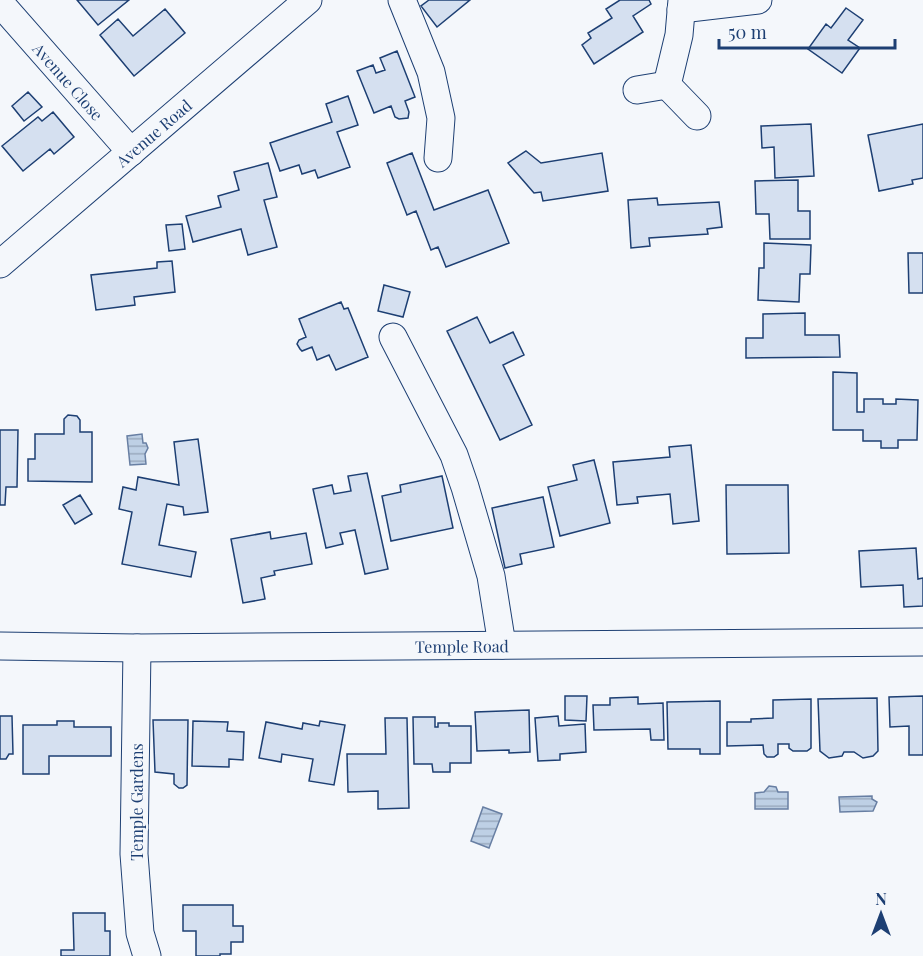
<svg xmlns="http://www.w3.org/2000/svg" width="923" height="956" font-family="'Playfair Display',serif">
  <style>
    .water { fill: url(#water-rules); stroke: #687fa3; stroke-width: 1.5 }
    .building { fill: #d5e0f0; stroke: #1d3f73; stroke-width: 1.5 }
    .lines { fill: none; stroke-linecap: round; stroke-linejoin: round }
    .minor-casing { stroke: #1d3f73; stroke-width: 29 }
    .minor { stroke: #f4f7fb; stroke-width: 27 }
    .labels { text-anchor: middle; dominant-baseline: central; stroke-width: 4.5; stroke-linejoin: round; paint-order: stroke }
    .street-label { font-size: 16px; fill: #1d3f73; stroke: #f4f7fb }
  </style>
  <defs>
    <pattern id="water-rules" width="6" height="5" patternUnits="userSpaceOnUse" patternTransform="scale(1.5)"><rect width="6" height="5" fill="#bed0e5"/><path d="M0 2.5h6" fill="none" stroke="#9aaabe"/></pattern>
  </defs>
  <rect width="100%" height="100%" fill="#f4f7fb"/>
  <!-- water -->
  <path class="water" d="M142 434 143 443H146L148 448 145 454 146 464 130 465 127 436Z
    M769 786 776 787 778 792H788V809H755V793L764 792Z
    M872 796V799L877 802 873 811 840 812 839 797Z
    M483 807 502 814 489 848 471 841Z"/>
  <!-- building -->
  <path class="building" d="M77 0H129L98 25Z
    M429 0H470L437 27 421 6Z
    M620 0H649L651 4 633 16 643 32 594 64 582 45 591 38 588 33 612 18 606 9Z
    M846 8 863 20 848 40 860 48 842 73 808 49 826 24 831 28Z
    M165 9 185 33 134 76 100 35 118 19 133 36Z
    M397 51 415 97 405 101 409 112 408 118 399 119 395 117 391 106 374 113 357 71 373 65 376 73 385 70 380 58Z
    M28 92 42 107 24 121 12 106Z
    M348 96 358 125 337 132 350 167 318 178 315 170 302 174 299 165 280 171 270 143 332 122 326 104Z
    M53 112 74 137 54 154 50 149 23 171 2 146 38 117 42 121Z
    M811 124 814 176 775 178 774 147 762 148 761 126Z
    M923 124V178L912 180 913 184 879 191 868 135Z
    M526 151 541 163 602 153 608 191 543 201 541 192 534 193 508 163Z
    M412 153 434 210 488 190 509 243 446 267 438 247 431 250 416 211 407 215 387 163Z
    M268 163 277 197 264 200 277 247 248 255 241 229 193 242 186 216 221 207 218 196 239 190 234 172Z
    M798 180V211H810V239H770L769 214H756L755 181Z
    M657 198 658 205 719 202 722 227 707 229 708 234 649 238 650 246 631 248 628 200Z
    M182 224 185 249 169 251 166 225Z
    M764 243 811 245 810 274H800L799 302 758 300 759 268H764Z
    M908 253H923V293H909Z
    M172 261 175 292 134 297 135 305 96 310 91 275 157 268V262Z
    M384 285 410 292 403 317 378 311Z
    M341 302 344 309 348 308 368 357 336 370 329 355 317 360 312 347 302 351 300 349 297 344 299 340 306 337 299 319Z
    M805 313V335H839L840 357 746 358V338H763V314Z
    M477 317 490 343 513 332 524 355 503 365 532 425 500 440 447 331Z
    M833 372 857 373V412H864V399H883V404H896V399L918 400 917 440H898V448H881V441H863V430H833Z
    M68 415 77 416 80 420V432H92V482L28 481V459H35V434H64V419Z
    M0 430H18L17 487H6L5 505H0Z
    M198 439 208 512 184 515 183 507 167 504 159 545 196 552 191 577 122 564 132 512 119 509 123 487 136 490 138 477 179 485 174 442Z
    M691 445 699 521 673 524 670 494 637 497 638 503 617 505 613 462 670 457 669 447Z
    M594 460 610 523 560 536 548 487 577 480 573 465Z
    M367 473 388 569 365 574 355 530 340 533 343 544 326 548 313 489 332 485 334 494 351 491 348 476Z
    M442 476 453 528 391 541 382 496 401 492 400 485Z
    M726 485H788L789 553 727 554Z
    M80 495 92 514 75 524 63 505Z
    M543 497 554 547 520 554 522 564 505 568 492 508Z
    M270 532 271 539 306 533 312 564 274 571 275 575 261 578 265 599 243 603 231 539Z
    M916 548 918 579 923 578V606L904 607 903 585 861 587 859 551Z
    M565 696H587L586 721 565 720Z
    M923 696V755H909V726L890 727 889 697Z
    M638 697V704L663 703 664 740H651L650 729 594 730 593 705H610V698Z
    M877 698 878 751 873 756 863 758 854 752H844L842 756 829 758 820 751 818 699Z
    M811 699V748L807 751H793L789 748V744H778V754L774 757H767L764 754 763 745 727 746V722H751V719L773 718V700Z
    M720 701V754H700V749H668L667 702Z
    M529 710 530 752 509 753V750L477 751 475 712Z
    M0 716H12L13 754H9L6 759H0Z
    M558 716 559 726 585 724 586 752 560 754V760L538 761 535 718Z
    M413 717H435V727H438V723H449V726H471V763H450V772H433L432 764H414Z
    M385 718H407L409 808 378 809V791L348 792 347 754H386Z
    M153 720H188L187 785 183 788H179L174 784V774L155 772Z
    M57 721H74V727H111V756H49V774H23V725H57Z
    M193 721 228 722 227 731 244 732 243 760 229 759V767L192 766Z
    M320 721 345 725 334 785 309 781 313 759 282 754 281 762 259 758 266 722 302 729 303 723 319 726Z
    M183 905H233V926H243V942H231V954H220V956H196V931H183Z
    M73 913H105V931H110V956H61V950H74Z"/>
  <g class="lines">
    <defs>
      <g id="minor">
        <path d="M402 0 431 72 441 118 438 158"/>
        <path d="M682 0 679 35 667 85 697 116"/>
        <path id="s1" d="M0 3 131 152"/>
        <path d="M681 9 758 0"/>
        <path d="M637 90 667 85"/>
        <path id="s2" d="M0 264 308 0"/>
        <path d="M393 337 454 455 465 487 491 576 502 645"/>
        <path id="s3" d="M0 646 137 648 923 642"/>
        <path d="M137 648 134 854 140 933 147 956"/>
      </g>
    </defs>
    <!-- minor casing -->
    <use href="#minor" class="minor-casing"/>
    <!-- minor -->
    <use href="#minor" class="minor"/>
  </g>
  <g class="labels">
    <!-- street labels -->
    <g class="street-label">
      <text stroke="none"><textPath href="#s1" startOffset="104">Avenue Close</textPath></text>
      <text stroke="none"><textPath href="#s2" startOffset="202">Avenue Road</textPath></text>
      <text stroke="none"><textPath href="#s3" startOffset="462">Temple Road</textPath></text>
      <text transform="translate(136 802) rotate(-90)">Temple Gardens</text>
    </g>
  </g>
  <!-- north arrow -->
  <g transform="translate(881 914)" stroke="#f4f7fb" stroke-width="4.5" paint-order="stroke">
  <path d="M0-4.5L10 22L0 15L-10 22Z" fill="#1d3f73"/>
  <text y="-9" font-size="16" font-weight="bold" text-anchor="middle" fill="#1d3f73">N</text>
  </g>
  <!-- scale -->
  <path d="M719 39v9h176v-9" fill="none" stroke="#1d3f73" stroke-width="3"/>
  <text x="728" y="39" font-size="18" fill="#1d3f73" stroke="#f4f7fb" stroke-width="4.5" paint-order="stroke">50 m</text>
</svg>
